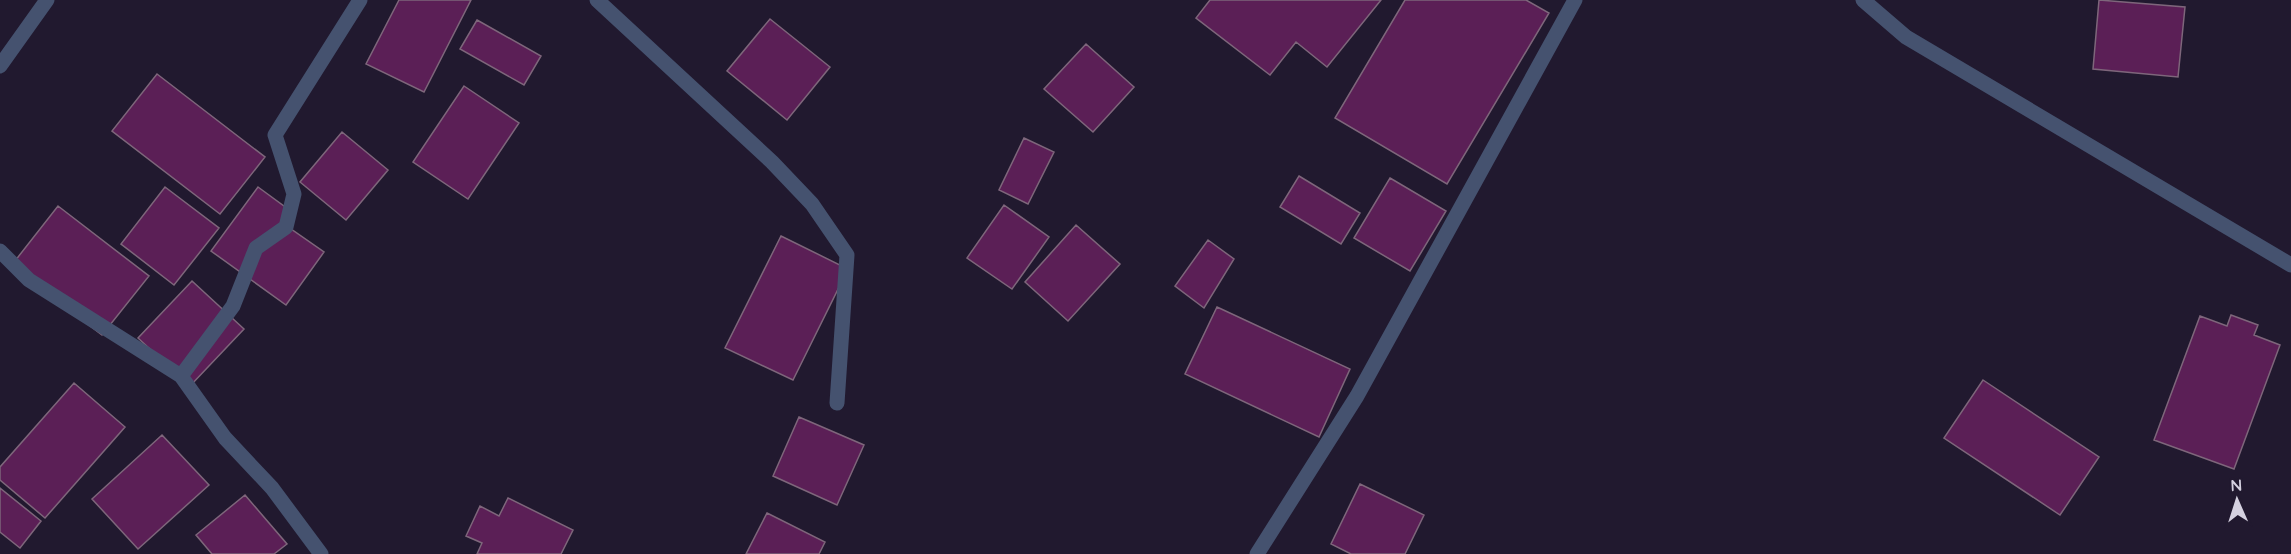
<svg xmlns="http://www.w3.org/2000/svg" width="2291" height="554" font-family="Quicksand,sans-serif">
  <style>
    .building { fill: #5b1f56; stroke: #7e667b; stroke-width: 1.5 }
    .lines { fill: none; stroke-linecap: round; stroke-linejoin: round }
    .minor { stroke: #45526f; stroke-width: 15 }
  </style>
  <rect width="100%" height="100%" fill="#21192f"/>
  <!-- building -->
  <path class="building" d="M399 0H471L424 92 366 64Z
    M1210 0H1381L1327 67 1296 42 1270 75 1196 18Z
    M1405 0H1526L1549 13 1447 184 1335 118Z
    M2099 0 2185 7 2178 77 2093 69Z
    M770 19 830 67 787 120 727 71Z
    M477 20 541 56 524 85 460 49Z
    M1086 44 1134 87 1093 132 1044 89Z
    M157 74 265 157 220 214 112 131Z
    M464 86 519 123 468 199 413 162Z
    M342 132 388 170 346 220 300 182Z
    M1024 138 1054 152 1028 204 999 190Z
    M1299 176 1360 213 1341 244 1280 207Z
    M1390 178 1446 211 1410 271 1354 238Z
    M165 187 219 228 174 285 121 244Z
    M258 187 292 212 284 224 324 252 286 305 211 251Z
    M1004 205 1049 237 1012 289 967 258Z
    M58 206 149 276 102 335 11 266Z
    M1076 225 1120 264 1068 321 1025 282Z
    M781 236 848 269 793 380 725 348Z
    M1208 240 1234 259 1204 308 1175 286Z
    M192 281 244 329 190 386 138 338Z
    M1217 307 1350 369 1319 437 1185 374Z
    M2231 315 2258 325 2254 335 2280 345 2234 469 2154 440 2200 316 2227 326Z
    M1983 380 2099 457 2060 515 1944 438Z
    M74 383 125 427 45 518 0 480V467Z
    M799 417 864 445 837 505 773 476Z
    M162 435 209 485 138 549 92 499Z
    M1360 484 1424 515 1405 554H1351L1331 544Z
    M0 488 41 521 20 548 0 532Z
    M245 495 287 544 274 554H212L196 535Z
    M508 498 573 530 561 554H477L482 543 466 536 480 506 499 516Z
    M767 513 825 542 819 554H746Z"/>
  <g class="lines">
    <!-- minor -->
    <path class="minor" d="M597 0 772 162 812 204 847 255 837 403
      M1863 0 1906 37 2291 265
      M0 66 47 0
      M0 251 29 280 181 376 225 438 272 488 321 554
      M181 376 233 306 256 248 286 227 294 194 275 135 360 0
      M1257 554 1357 396 1575 0"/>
  </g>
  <!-- north arrow -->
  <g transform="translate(2237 500) rotate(357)" stroke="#21192f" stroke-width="4.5" paint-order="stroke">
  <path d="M0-4.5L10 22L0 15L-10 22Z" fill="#d5d1e0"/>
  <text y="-9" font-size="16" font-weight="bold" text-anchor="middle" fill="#d5d1e0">N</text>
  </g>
</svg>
